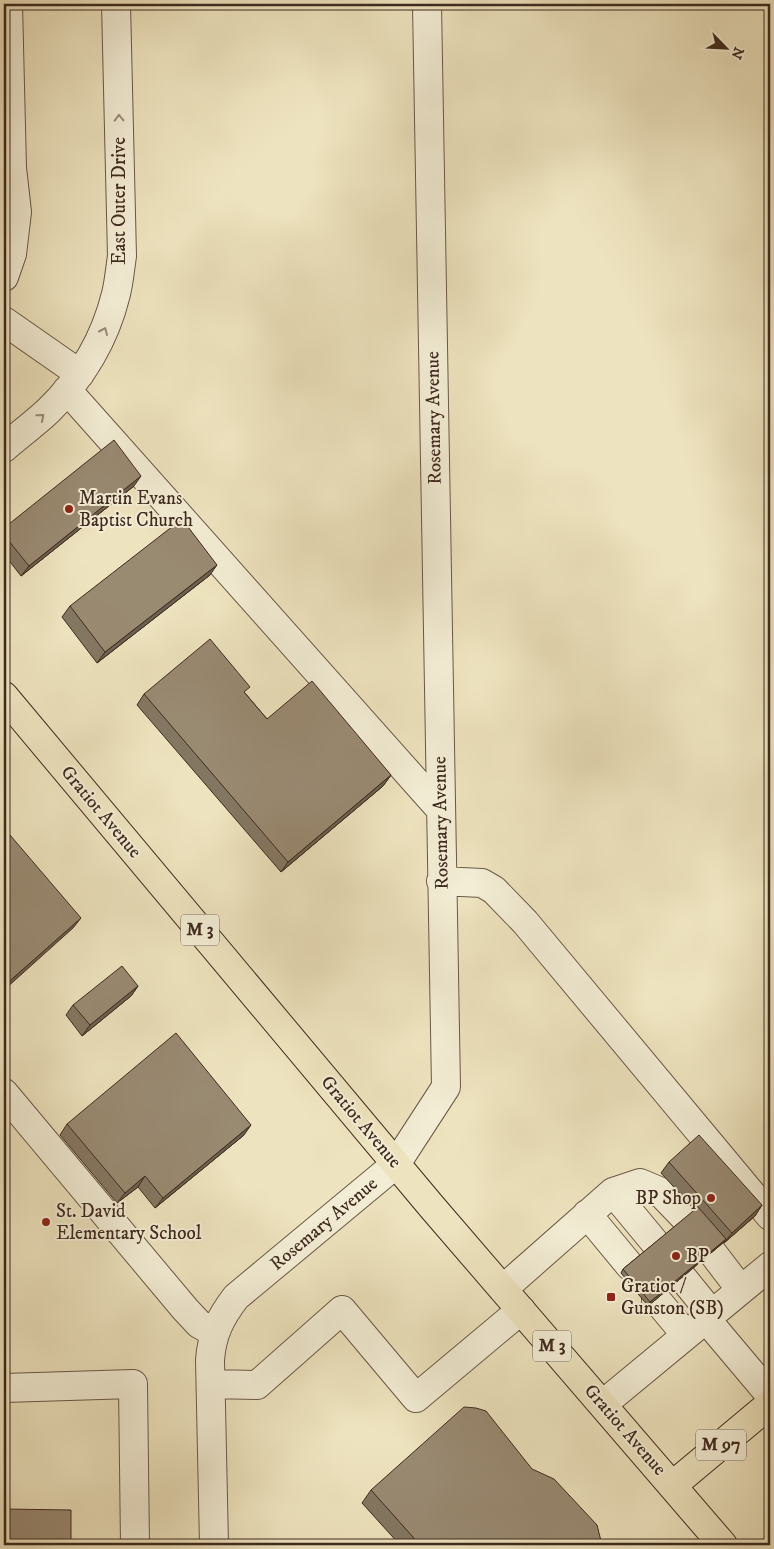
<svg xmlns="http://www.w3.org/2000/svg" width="774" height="1549" font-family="'IM FELL DW Pica',serif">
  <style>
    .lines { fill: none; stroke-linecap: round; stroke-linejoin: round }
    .minor-casing { stroke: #6a5847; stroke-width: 30 }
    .major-casing { stroke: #3f2a1f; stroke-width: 30 }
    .minor { stroke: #f3edd5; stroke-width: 28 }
    .major { stroke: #ede3be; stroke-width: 28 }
    .wall { fill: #847762; stroke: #3f2a1f }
    .shaded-wall { fill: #6b6150; stroke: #3f2a1f }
    .building { fill: #998a72; stroke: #3f2a1f }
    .oneway { stroke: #998c7a }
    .poi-dot { fill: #8f2418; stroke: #f3edd5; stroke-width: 2 }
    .labels { text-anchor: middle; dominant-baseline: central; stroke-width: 4; stroke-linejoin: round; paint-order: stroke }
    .shield { fill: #f3edd5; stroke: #756456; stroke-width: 1 }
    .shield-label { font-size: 18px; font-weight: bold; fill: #3f2a1f }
    .street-label { font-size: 19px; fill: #3f2a1f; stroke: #f3edd5 }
    .poi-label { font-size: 19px; fill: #3f2a1f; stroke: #f3edd5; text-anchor: start }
  </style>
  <rect width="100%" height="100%" fill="#ede3be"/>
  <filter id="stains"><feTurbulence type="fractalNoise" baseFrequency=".004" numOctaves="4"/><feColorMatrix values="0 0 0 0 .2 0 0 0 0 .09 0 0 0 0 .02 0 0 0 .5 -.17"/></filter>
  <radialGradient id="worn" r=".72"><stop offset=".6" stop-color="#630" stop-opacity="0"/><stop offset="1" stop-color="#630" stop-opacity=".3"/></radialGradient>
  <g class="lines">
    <defs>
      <path id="minor" d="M4 277 12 254 17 212 12 168 8 4
        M4 321 80 374
        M67 390 441 810
        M4 448C18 436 34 424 48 411 81 379 105 339 116 294 119 282 120 269 122 256L116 4
        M441 881 482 883 494 890 525 922 770 1216
        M4 1093 185 1309 199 1324 215 1333
        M613 1192 656 1244
        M587 1214 630 1266
        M712 1252 741 1290
        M682 1277 712 1314
        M503 1289 613 1192 640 1183 659 1191 686 1219
        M656 1299 686 1335
        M706 1319 770 1395
        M211 1384 257 1385 342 1310 416 1398 521 1310
        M4 1388 133 1384 135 1545
        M603 1404 770 1266
        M214 1545 210 1360C212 1334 220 1318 236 1297L396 1164 446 1087 427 4"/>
      <path id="major" d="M4 696 432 1207 723 1545
        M673 1485 770 1404"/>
    </defs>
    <!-- minor casing -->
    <use href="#minor" class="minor-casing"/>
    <!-- major casing -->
    <use href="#major" class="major-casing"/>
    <!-- minor -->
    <use href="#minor" class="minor"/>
    <!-- major -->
    <use href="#major" class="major"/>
  </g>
  <!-- wall -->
  <path class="wall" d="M134 486 21 576 4 554V528Z
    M210 575 97 663 62 617 70 606Z
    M245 693 267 719 391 775 383 786 281 872 137 705 144 694Z
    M138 986 131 996 82 1036 66 1015 73 1005Z
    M67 1124 244 1135 155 1208 138 1187 117 1203 60 1135Z
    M669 1162 762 1205 755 1216 724 1243V1242L648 1306 621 1273 623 1269 695 1210 661 1173Z
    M532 1469 602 1545H400L362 1503 371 1490Z"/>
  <!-- shaded-wall -->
  <path class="shaded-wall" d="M141 476 134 486 21 576 29 566Z
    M217 565 210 575 97 663 105 652Z
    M391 775 383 786 281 872 288 862Z
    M81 918 73 928 4 990V986Z
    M138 986 131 996 82 1036 90 1025Z
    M251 1125 244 1135 155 1208 163 1198Z
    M145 1176 138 1187 117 1203 125 1193Z
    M762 1205 755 1216 724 1243 732 1233Z
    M726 1239 724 1242 648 1306 650 1302Z"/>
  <!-- building -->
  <path class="building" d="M114 440 141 476 29 566 4 535V528Z
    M182 519 217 565 105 652 70 606Z
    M210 639 250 687 244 692 267 719 312 681 391 775 288 862 144 694Z
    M4 828 81 918 4 986Z
    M122 966 138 986 90 1025 73 1005Z
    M176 1033 251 1125 163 1198 145 1176 125 1193 67 1124Z
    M699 1135 762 1205 732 1233 669 1162Z
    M698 1207 726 1239 650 1302 623 1269Z
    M464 1407 476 1408 486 1411 532 1469 554 1479 597 1525 602 1545H420L371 1490Z
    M4 1509 71 1510V1545H4Z"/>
  <!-- one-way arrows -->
  <defs><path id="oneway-chevron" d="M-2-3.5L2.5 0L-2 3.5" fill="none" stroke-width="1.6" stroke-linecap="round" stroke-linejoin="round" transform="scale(1.25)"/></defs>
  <g class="oneway">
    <use href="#oneway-chevron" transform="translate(119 118) rotate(-91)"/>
    <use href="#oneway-chevron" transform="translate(104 331) rotate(-66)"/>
    <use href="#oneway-chevron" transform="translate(41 417) rotate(-40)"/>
  </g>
  <!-- markers -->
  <g class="poi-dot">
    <circle cx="69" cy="509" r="5"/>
    <circle cx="711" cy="1198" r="5"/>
    <circle cx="46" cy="1222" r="5"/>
    <circle cx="676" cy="1256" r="5"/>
    <rect x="606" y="1292" width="10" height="10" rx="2.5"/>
  </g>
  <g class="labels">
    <!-- shield labels -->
    <g class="shield">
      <rect x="181" y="914.5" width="38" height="31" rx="4"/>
      <rect x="533" y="1330.5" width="38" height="31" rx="4"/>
      <rect x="696" y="1429.5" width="50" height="31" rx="4"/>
    </g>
    <g class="shield-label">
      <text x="200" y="930">M 3</text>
      <text x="552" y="1346">M 3</text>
      <text x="721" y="1445">M 97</text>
    </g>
    <!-- street labels -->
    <g class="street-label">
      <text transform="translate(119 201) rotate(-90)">East Outer Drive</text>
      <text transform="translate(434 418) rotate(-91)">Rosemary Avenue</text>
      <text transform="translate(101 812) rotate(50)">Gratiot Avenue</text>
      <text transform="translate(441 823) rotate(-91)">Rosemary Avenue</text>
      <text transform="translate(361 1122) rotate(50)">Gratiot Avenue</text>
      <text transform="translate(324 1224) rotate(-40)">Rosemary Avenue</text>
      <text transform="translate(625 1430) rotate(49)">Gratiot Avenue</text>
    </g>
    <!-- poi labels -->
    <g class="poi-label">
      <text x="79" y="498">Martin Evans<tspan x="79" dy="22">Baptist Church</tspan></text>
      <text x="701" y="1198" text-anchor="end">BP Shop</text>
      <text x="56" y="1211">St. David<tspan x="56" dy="22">Elementary School</tspan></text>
      <text x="686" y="1256">BP</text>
      <text x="621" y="1286">Gratiot /<tspan x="621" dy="22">Gunston (SB)</tspan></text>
    </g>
  </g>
  <!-- margin -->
  <rect width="774" height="1549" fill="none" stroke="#ede3be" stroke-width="20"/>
  <rect x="5" y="5" width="764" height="1539" fill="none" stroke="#3f2a1f" stroke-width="2.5"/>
  <rect x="10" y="10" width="754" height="1529" fill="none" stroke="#3f2a1f"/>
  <!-- north arrow -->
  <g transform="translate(726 48) rotate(114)" stroke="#f3edd5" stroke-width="4" paint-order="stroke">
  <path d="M0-4L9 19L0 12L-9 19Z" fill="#3f2a1f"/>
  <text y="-8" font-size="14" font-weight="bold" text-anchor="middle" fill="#3f2a1f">N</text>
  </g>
  <rect width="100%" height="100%" filter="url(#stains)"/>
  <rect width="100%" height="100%" fill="url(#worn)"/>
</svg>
